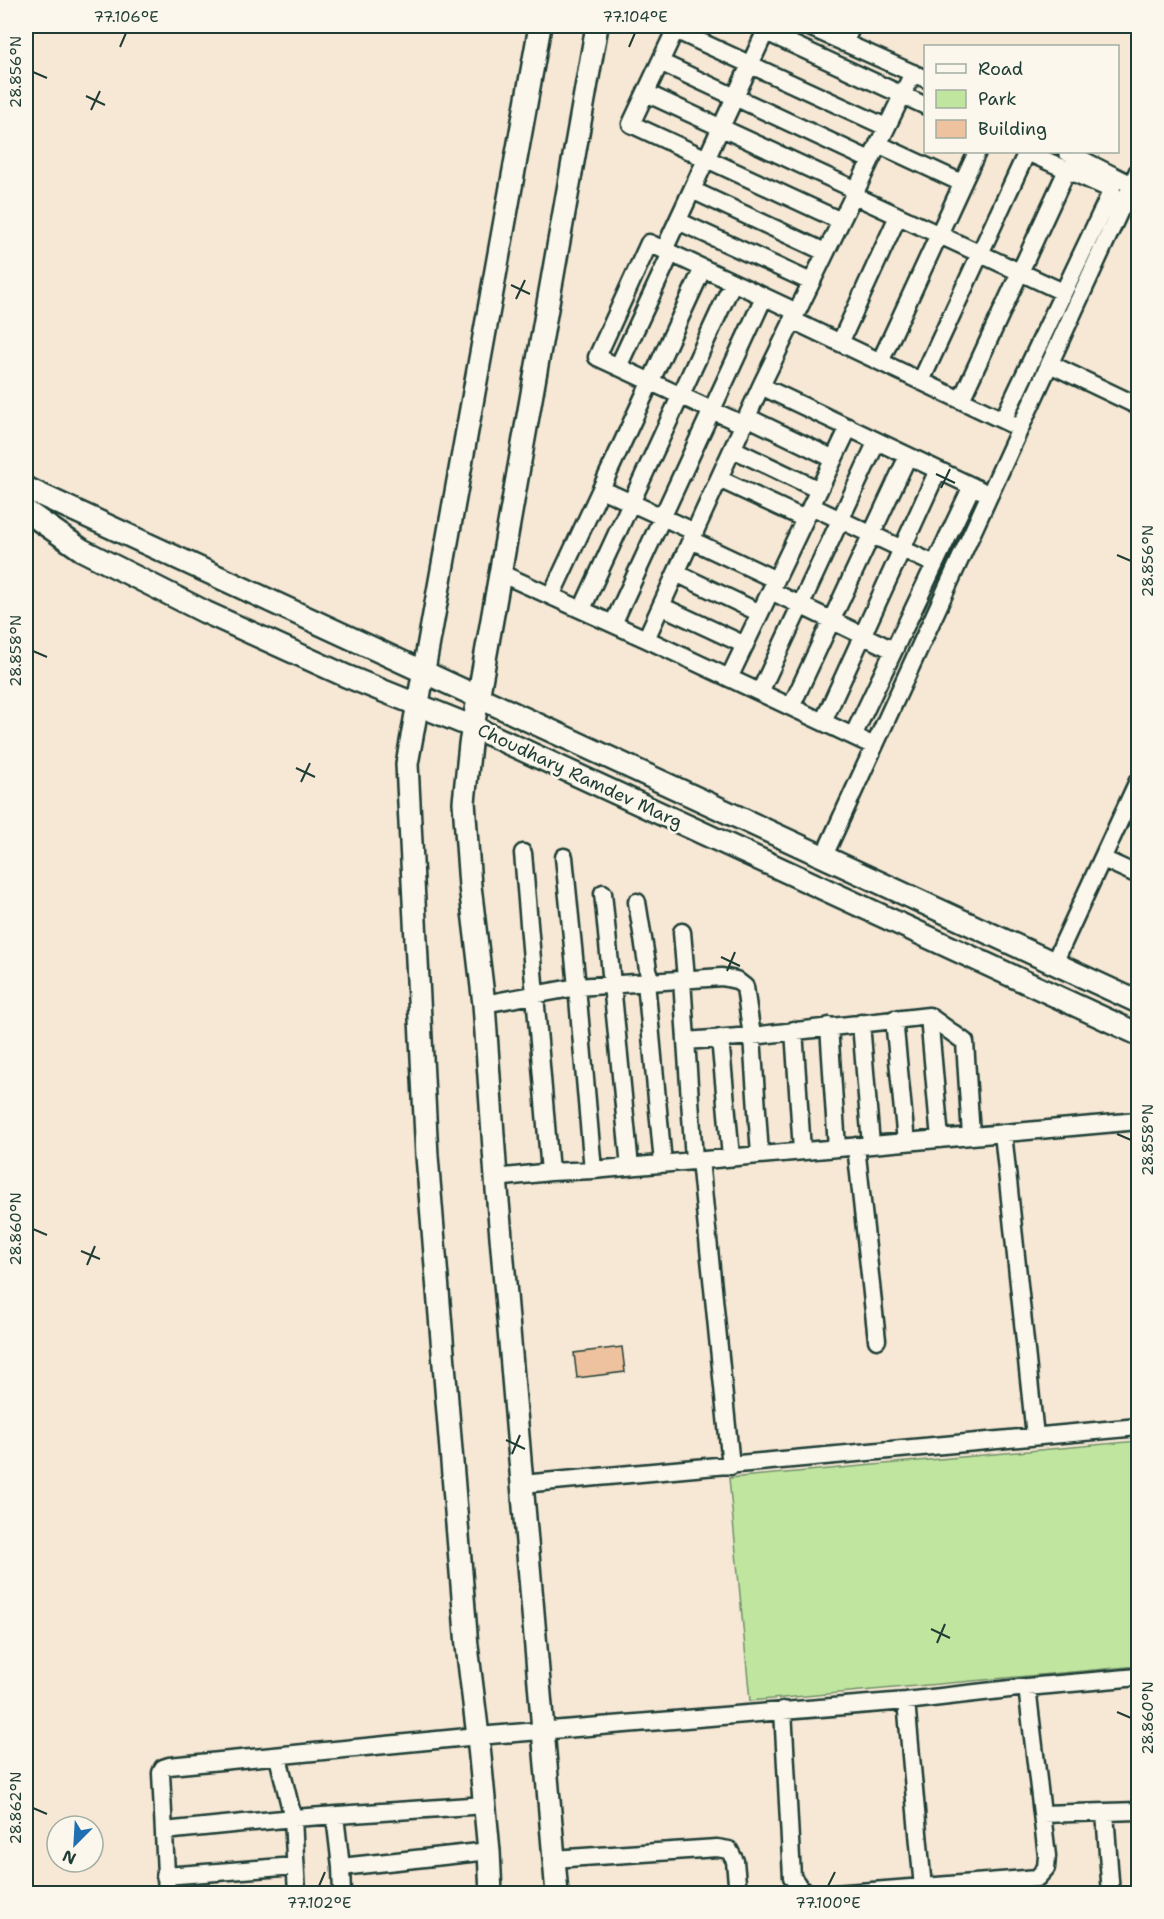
<svg xmlns="http://www.w3.org/2000/svg" width="1164" height="1919" font-family="'Shantell Sans',sans-serif">
  <style>
    .green { fill: #c0e59f; stroke: #70916a; stroke-width: 1.5 }
    .building { fill: #eec29e; stroke: #1f3d34; stroke-width: 1.5 }
    .lines { fill: none; stroke-linecap: round; stroke-linejoin: round }
    .minor-casing { stroke: #1f3d34; stroke-width: 21 }
    .tertiary-casing { stroke: #1f3d34; stroke-width: 26 }
    .minor { stroke: #fbf7ec; stroke-width: 16 }
    .tertiary { stroke: #fbf7ec; stroke-width: 21 }
    .ticks { fill: none; stroke: #1f3d34; stroke-width: 2 }
    .labels { text-anchor: middle; dominant-baseline: central; stroke-width: 5; stroke-linejoin: round; paint-order: stroke }
    .street-label { font-size: 18px; fill: #1f3d34; stroke: #fbf7ec }
    .neatline { fill: none; stroke: #1f3d34; stroke-width: 2 }
    .ticks-label { font-size: 15px; text-anchor: middle; fill: #1f3d34 }
  </style>
  <rect width="100%" height="100%" fill="#f7e7d5"/>
  <filter id="ink" filterUnits="userSpaceOnUse"><feTurbulence type="fractalNoise" baseFrequency=".0167" numOctaves="2"/><feDisplacementMap in="SourceGraphic" scale="12" xChannelSelector="R" yChannelSelector="G"/><feConvolveMatrix kernelMatrix="1 2 1 2 8 2 1 2 1" color-interpolation-filters="sRGB"/></filter>
  <g filter="url(#ink)">
    <!-- green -->
    <path class="green" d="M1138 1441V1666L750 1701 729 1478Z"/>
    <!-- building -->
    <path class="building" d="M622 1347 625 1372 577 1378 574 1353Z"/>
    <g class="lines">
      <defs>
        <path id="minor" d="M677 26 631 124 841 221
          M807 26 926 79
          M675 30 886 127
          M766 32 926 106
          M844 43 852 26
          M660 62 870 160
          M646 93 856 190
          M878 144 962 183
          M1067 152 1138 188
          M692 190 825 252
          M853 195 1063 292
          M678 221 811 282
          M664 250 768 26
          M792 320 1011 424
          M840 343 898 216
          M880 362 977 152
          M1050 364 1138 406
          M618 367 671 253
          M921 381 1027 152 1112 190 1003 420
          M761 386 980 490
          M961 400 1067 170
          M747 417 834 459
          M744 425 597 357 649 243 797 312
          M733 449 819 490
          M719 479 805 519
          M601 489 703 268
          M811 506 934 564
          M691 540 776 580
          M500 573 646 639 874 746
          M676 573 760 613
          M771 591 893 650
          M551 596 601 489 695 532
          M661 606 745 645
          M582 609 733 282
          M613 624 764 297
          M646 639 761 386 913 73
          M729 678 849 427
          M760 692 877 441
          M791 707 908 456
          M823 722 938 470
          M853 736 972 486
          M523 853 550 1172
          M564 857 577 987 593 1170
          M823 858 1138 171
          M1103 859 1138 875
          M603 893 630 1167
          M637 902 650 982
          M682 932 686 979
          M1054 963 1138 781
          M682 980 694 1160
          M646 982 663 1163
          M484 1004 577 987 722 977 736 980 745 987 752 1036 760 1155
          M929 1016 940 1139
          M894 1019 906 1142
          M861 1023 871 1145
          M829 1026 837 1148
          M794 1030 802 1151
          M720 1038 731 1157
          M686 1041 752 1036 929 1016 965 1042 971 1136
          M1003 1133 1035 1436
          M856 1146 877 1340
          M700 1160 731 1466
          M496 1178 550 1172 593 1170 1138 1121
          M522 1484 1138 1427
          M906 1701 923 1888
          M783 1710 792 1877 801 1889 809 1894
          M278 1757 293 1818 297 1894
          M1105 1813 1111 1894
          M1042 1814 1138 1811
          M335 1816 341 1867 342 1894
          M164 1831 293 1818 485 1805
          M553 1859 717 1848 729 1850 735 1861 738 1894
          M341 1867 489 1851
          M165 1876 295 1866
          M167 1894 161 1773 163 1768 169 1766 478 1736 906 1701 1027 1687 1138 1677
          M834 1894 1037 1878 1046 1868 1047 1856 1027 1687"/>
        <path id="tertiary" d="M26 488 1138 1002
          M26 511 82 550 205 612 346 676 473 727 1138 1034
          M491 1894 489 1851 478 1736 467 1646 427 1156 407 764 540 26
          M557 1894 496 1178 484 1004 470 886 464 802 470 744 597 26"/>
      </defs>
      <!-- minor casing -->
      <use href="#minor" class="minor-casing"/>
      <!-- tertiary casing -->
      <use href="#tertiary" class="tertiary-casing"/>
      <!-- minor -->
      <use href="#minor" class="minor"/>
      <!-- tertiary -->
      <use href="#tertiary" class="tertiary"/>
    </g>
  </g>
  <!-- ticks -->
  <path class="ticks" d="M120 47 126 33M629 47 635 33M33 72 47 78M86 96 105 105M91 110 100 91M511 285 530 294M516 299 525 280M936 474 955 483M941 488 950 469M1117 555 1131 561M33 651 47 657M296 768 315 777M301 782 310 763M721 957 740 966M727 971 735 952M1117 1134 1131 1140M33 1229 47 1235M81 1251 100 1259M87 1265 95 1246M506 1440 525 1449M512 1454 520 1435M931 1629 950 1638M937 1643 945 1624M1117 1712 1131 1718M33 1808 47 1814M319 1886 325 1872M828 1886 835 1872"/>
  <g class="labels">
    <!-- street labels -->
    <g class="street-label">
      <text transform="translate(580 776) rotate(25)">Choudhary Ramdev Marg</text>
    </g>
  </g>
  <!-- margin -->
  <rect width="1164" height="1919" fill="none" stroke="#fbf7ec" stroke-width="66"/>
  <!-- legend -->
  <rect x="924" y="45" width="195" height="108" fill="#fbf7ec" stroke="#a3ada2" stroke-width="1.5"/>
  <rect x="936" y="64" width="30" height="9" fill="#fbf7ec" stroke="#a3ada2" stroke-width="1.5"/>
  <text x="978" y="75" font-size="18" fill="#1f3d34">Road</text>
  <rect x="936" y="90" width="30" height="18" fill="#c0e59f" stroke="#a3ada2" stroke-width="1.5"/>
  <text x="978" y="105" font-size="18" fill="#1f3d34">Park</text>
  <rect x="936" y="120" width="30" height="18" fill="#eec29e" stroke="#a3ada2" stroke-width="1.5"/>
  <text x="978" y="135" font-size="18" fill="#1f3d34">Building</text>
  <!-- north arrow -->
  <g transform="translate(75 1844) rotate(204)"><circle r="28" fill="#fbf7ec" stroke="#a3ada2" stroke-width="1.5"/>
  <path d="M0-4.5L10 22L0 15L-10 22Z" fill="#1f6fb2"/>
  <text y="-9" font-size="16" font-weight="bold" text-anchor="middle" fill="#1f3d34">N</text>
  </g>
  <rect x="33" y="33" width="1098" height="1853" class="neatline"/>
  <g class="ticks-label">
    <text x="126" y="22">77.106°E</text>
    <text x="635" y="22">77.104°E</text>
    <text transform="translate(16 72) rotate(-90)" y="5">28.856°N</text>
    <text transform="translate(1148 561) rotate(-90)" y="5">28.856°N</text>
    <text transform="translate(16 651) rotate(-90)" y="5">28.858°N</text>
    <text transform="translate(1148 1140) rotate(-90)" y="5">28.858°N</text>
    <text transform="translate(16 1229) rotate(-90)" y="5">28.860°N</text>
    <text transform="translate(1148 1718) rotate(-90)" y="5">28.860°N</text>
    <text transform="translate(16 1808) rotate(-90)" y="5">28.862°N</text>
    <text x="319" y="1908">77.102°E</text>
    <text x="828" y="1908">77.100°E</text>
  </g>
</svg>
